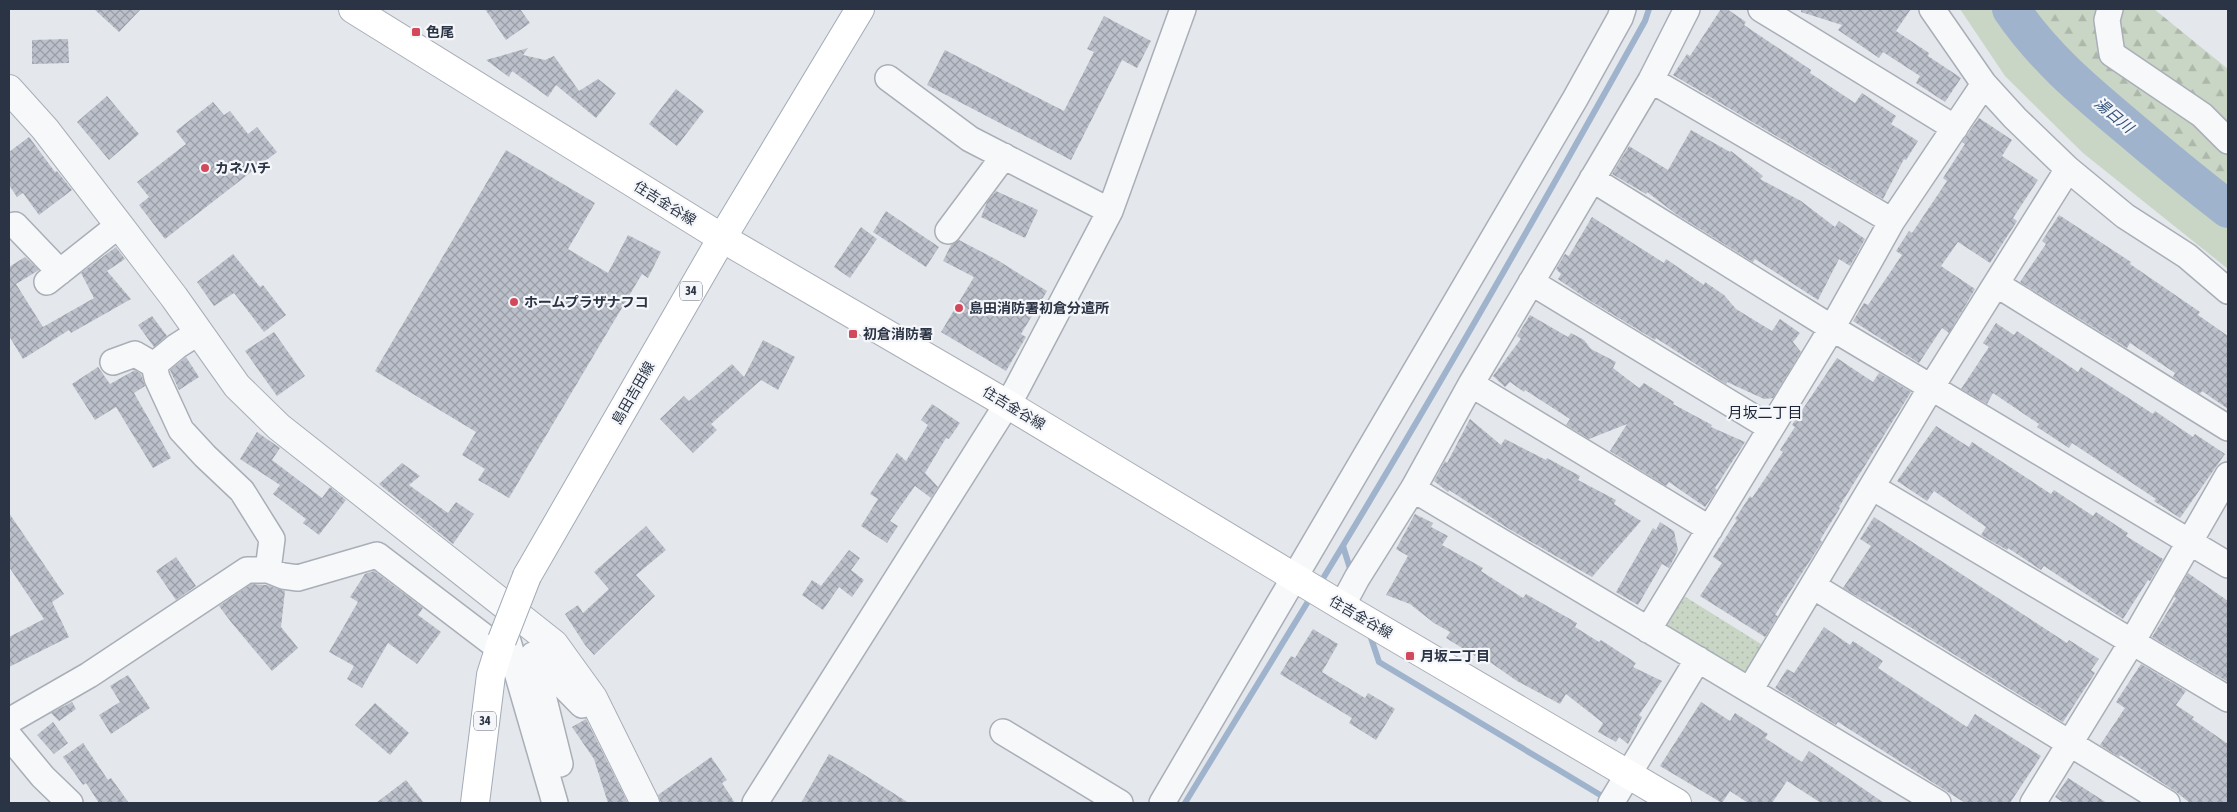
<svg xmlns="http://www.w3.org/2000/svg" width="2237" height="812" font-family="'Asap Condensed','Noto Sans JP',sans-serif">
  <style>
    .grass { fill: #c9d6c5 }
    .forest { fill: url(#forest-firs) }
    .park { fill: url(#park-dots) }
    .lines { fill: none; stroke-linecap: round; stroke-linejoin: round }
    .stream { stroke: #9fb4cc; stroke-width: 6 }
    .river { stroke: #9fb4cc; stroke-width: 38 }
    .building { fill: url(#building-cross-hatch) }
    .minor-casing { stroke: #a9aeb7; stroke-width: 28 }
    .tertiary-casing { stroke: #a9aeb7; stroke-width: 30 }
    .secondary-casing { stroke: #a9aeb7; stroke-width: 30 }
    .primary-casing { stroke: #a3abb8; stroke-width: 30 }
    .minor { stroke: #f7f8fa; stroke-width: 25 }
    .tertiary { stroke: #f7f8fa; stroke-width: 28 }
    .secondary { stroke: #fff; stroke-width: 28 }
    .primary { stroke: #fff; stroke-width: 28 }
    .primary-bridge-casing { stroke: #a3abb8; stroke-width: 30; stroke-linecap: butt }
    .primary-bridge { stroke: #fff; stroke-width: 28 }
    .poi-dot { fill: #d1495b; stroke: #f4f6f9; stroke-width: 2 }
    .labels { text-anchor: middle; dominant-baseline: central; stroke-width: 4.5; stroke-linejoin: round; paint-order: stroke }
    .shield { fill: #f4f6f9; stroke: #676e7b; stroke-width: 1 }
    .shield-label { font-size: 12px; font-weight: bold; fill: #2b3445 }
    .poi-label { font-size: 14px; font-weight: bold; fill: #2b3445; stroke: #f4f6f9; text-anchor: start }
    .street-label { font-size: 14px; fill: #2b3445; stroke: #f4f6f9 }
    .water-label { font-size: 15px; font-style: italic; fill: #34527a; stroke: #f4f6f9 }
    .neighbourhood-label { font-size: 15px; fill: #1d2536; stroke: #f4f6f9 }
  </style>
  <defs>
    <pattern id="forest-firs" width="22" height="20" patternUnits="userSpaceOnUse" patternTransform="scale(1.25)"><rect width="22" height="20" fill="#c9d6c5"/><path d="M5 1l3.5 6h-7zM16 11l3.5 6h-7z" fill="#adb8ab"/></pattern>
    <pattern id="park-dots" width="8" height="8" patternUnits="userSpaceOnUse" patternTransform="scale(1.25)"><rect width="8" height="8" fill="#c9d6c5"/><path d="M2 2h.1M6 6h.1" fill="none" stroke="#adb8ab" stroke-width="1.8" stroke-linecap="round"/></pattern>
    <pattern id="building-cross-hatch" width="8" height="8" patternUnits="userSpaceOnUse" patternTransform="scale(1.25)"><rect width="8" height="8" fill="#bbc0ca"/><path d="M0 0l8 8M0 8l8-8" fill="none" stroke="#989da6"/></pattern>
  </defs>
  <rect width="100%" height="100%" fill="#e4e7ec"/>
  <!-- grass -->
  <path class="grass" d="M1960 9H2034L2228 192V269L2083 153 2005 76Z"/>
  <!-- forest -->
  <path class="forest" d="M2027 9H2154L2228 69V193L2175 154 2080 67Z"/>
  <!-- park -->
  <path class="park" d="M1684 596 1769 649 1748 682 1664 629Z"/>
  <g class="lines">
    <!-- stream -->
    <path class="stream" d="M1343 546 1352 575
      M1319 585C1432 400 1540 210 1645 21L1649 9
      M1369 632 1379 662 1607 799
      M1185 803 1312 595"/>
    <!-- river -->
    <path class="river" d="M2011 9C2043 56 2082 89 2125 125 2159 154 2193 182 2228 209"/>
  </g>
  <!-- building -->
  <path class="building" d="M94 9H141L119 32Z
    M485 9H520L530 23 506 40Z
    M1721 9H1727L1746 22 1744 25 1811 70 1810 73 1855 103 1862 93 1896 116 1891 124 1918 141 1906 160 1904 159 1883 199 1673 75 1687 54 1690 56Z
    M1801 9H1911L1896 31 1929 53 1928 56 1961 78 1945 102 1916 83 1920 76 1883 52 1879 58 1838 30 1842 25 1801 12Z
    M1104 16 1151 41 1137 68 1122 60 1071 160 927 85 945 50 1064 111 1094 52 1087 49Z
    M68 39 69 63 32 64V40Z
    M528 48 523 55 545 60 554 56 579 91 598 79 616 93 596 118 556 85 548 97 512 71 509 77 486 60Z
    M676 89 704 111 677 146 649 124Z
    M107 96 139 134 109 160 77 122Z
    M213 102 224 115 230 111 248 134 257 127 277 152 165 239 139 205 149 197 137 182 186 144 176 131Z
    M1979 118 2012 140 2002 156 2038 180 2013 218 2017 221 1990 263 1958 242 1941 266 1975 289 1949 333 1942 328 1919 363 1853 321 1864 303 1868 305 1902 255 1896 251 1909 231 1912 233 1947 181 1943 178 1965 144 1962 142Z
    M1691 130 1730 152 1731 151 1763 176 1760 179 1801 201 1835 227 1839 221 1865 239 1850 266 1839 259 1818 300 1755 259 1753 262 1676 214 1647 192 1646 194 1612 174 1629 146 1668 170Z
    M29 137 55 172 57 171 72 190 39 215 23 193 17 197 9 185V152Z
    M506 150 595 203 568 249 608 273 628 235 661 252 648 278 642 274 509 498 478 480 485 469 462 455 476 432 375 371Z
    M996 191 1038 210 1025 238 981 217 987 202Z
    M886 211 939 247 926 267 873 232Z
    M2059 215 2131 262 2130 264 2200 312 2198 315 2228 336V409L2202 391 2200 394 2173 377 2175 373 2130 343 2127 348 2020 282 2046 244 2042 241Z
    M1592 217 1664 263 1666 259 1704 285 1705 282 1724 295 1736 309 1772 331 1780 319 1800 333 1793 342 1801 352 1773 398 1764 399 1727 382 1726 384 1656 338 1655 340 1584 297 1558 279 1561 274 1556 269 1565 254 1569 256Z
    M861 227 877 239 850 278 834 267Z
    M959 240 999 261 1047 291 1021 334 1026 337 1006 371 941 332 974 277 943 261 951 245Z
    M116 247 125 259 107 271 131 299 71 333 69 330 23 359 9 336V267L25 257 39 270 16 284 43 327 94 298 81 273Z
    M233 254 260 287 263 285 286 315 264 332 234 293 214 306 197 282Z
    M1530 315 1568 337 1571 333 1584 340 1591 349 1616 362 1613 368 1639 388 1644 383 1674 402 1673 404 1712 425 1711 427 1745 442 1715 488 1717 490 1705 507 1669 482 1666 486 1610 451 1627 424 1589 439 1566 425 1570 419 1525 390 1524 392 1510 382 1505 387 1493 376 1521 339 1517 336Z
    M152 316 167 336 154 347 138 325Z
    M1996 323 2014 335 2017 331 2078 372 2081 367 2153 414 2155 411 2193 437 2195 434 2225 454 2180 518 2154 501 2156 499 2072 443 2069 448 2037 427 2039 424 1993 393 1987 404 1961 389 1989 347 1983 343Z
    M274 332 305 376 277 396 245 351Z
    M763 340 795 357 778 390 761 380 711 424 717 430 693 453 660 419 684 396 689 401 732 364 744 377Z
    M186 357 199 377 179 390 170 370Z
    M1837 358 1873 382 1879 373 1911 392 1839 507 1840 508 1820 540 1822 542 1775 615 1778 616 1765 637 1700 596 1722 563 1713 557 1737 520 1735 519 1750 496 1752 498 1783 452 1780 450 1795 427 1792 425Z
    M98 367 110 384 135 370 141 374 145 386 134 393 171 458 153 468 116 407 95 420 72 384Z
    M932 404 960 423 949 439 946 438 925 473 938 487 931 498 915 486 890 521 898 526 887 543 861 526 878 499 870 494 897 453 906 461 928 425 921 420Z
    M1470 419 1501 445 1505 439 1546 460 1547 458 1580 476 1578 480 1616 500 1614 504 1641 521 1592 577 1509 529 1449 490 1448 492 1434 481 1445 461 1447 463Z
    M1936 426 1969 447 1972 442 2051 494 2054 490 2093 516 2096 512 2128 533 2126 536 2163 559 2150 581 2148 580 2123 619 2044 566 2041 570 2008 548 2007 550 1981 535 1986 527 1934 491 1927 501 1897 481Z
    M257 432 280 448 272 460 322 498 330 487 346 500 319 535 303 523 306 519 273 494 280 485 240 459Z
    M402 463 420 476 409 485 448 513 456 502 474 514 453 544 379 484Z
    M9 513 64 594 52 602 69 637 9 667V637L44 619 9 567Z
    M1415 514 1433 523 1431 527 1448 536 1442 545 1483 568 1481 571 1523 598 1526 594 1577 623 1575 627 1599 642 1601 640 1636 663 1633 667 1662 681 1639 715 1642 717 1628 744 1619 737 1616 742 1598 732 1603 723 1566 694 1560 704 1517 681 1477 653 1475 656 1446 638 1450 632 1434 623 1410 604 1386 595 1408 556 1396 549Z
    M1874 517 2067 643 2069 640 2099 659 2091 670 2095 673 2063 722 1868 601 1867 602 1843 588 1871 546 1860 539Z
    M1660 522 1674 531 1678 550 1669 568 1662 564 1638 605 1616 592 1653 528 1656 530Z
    M646 526 666 550 636 575 655 596 594 655 585 645 565 614 578 605 583 613 609 589 594 572Z
    M849 550 860 558 851 570 864 580 852 597 839 587 823 610 802 595 812 580 821 586Z
    M176 557 196 586 176 600 156 571Z
    M374 571 423 608 418 615 441 632 417 664 388 643 362 688 347 679 354 666 329 652 358 602 350 597 365 574Z
    M2188 573 2228 601V682L2152 637 2176 598 2174 597Z
    M251 584 266 585 285 591 281 627 298 648 272 671 231 622 219 606Z
    M1824 627 1850 645 1853 641 1883 661 1878 668 1967 727 1975 714 2041 756 2010 803H1965L1838 722 1836 725 1775 688 1787 669 1794 673Z
    M1313 629 1338 644 1322 672 1365 698 1368 693 1395 709 1376 740 1349 723 1352 718 1280 674 1291 656 1295 658Z
    M2141 664 2186 691 2176 705 2194 717 2192 719 2228 744V803H2190L2175 791 2120 755 2119 757 2100 745 2125 708 2116 702Z
    M128 675 150 708 111 734 99 715 120 702 110 686Z
    M72 702 76 709 59 721 51 713Z
    M1701 702 1730 721 1735 713 1768 734 1765 738 1802 762 1809 751 1884 803H1821L1787 781 1772 803H1748L1730 791 1722 803 1660 766Z
    M375 703 409 733 390 755 355 725Z
    M586 719 628 803H608L594 759 572 727Z
    M53 722 68 743 54 754 37 735Z
    M83 743 108 780 111 778 129 803H99L86 783 83 785 63 757Z
    M829 754 852 767 909 803H801Z
    M711 757 727 780 722 783 735 803H661L658 795Z
    M2068 778 2107 803H2064L2055 797Z
    M406 780 424 803H376Z"/>
  <g class="lines">
    <defs>
      <path id="minor" d="M1761 9 1955 128
        M1932 9 1984 84 2015 118 2068 169 2125 216 2187 256 2228 291
        M2110 9 2107 20 2112 54 2202 115 2228 141
        M888 78 970 139 1110 211
        M1651 80 1892 221
        M1592 179 1832 328 2228 565
        M15 225 60 272
        M948 231 1004 156
        M47 282 119 225
        M1531 282 1771 428
        M1996 284 2228 428
        M199 332 177 346 154 365 157 378 181 430 205 456 242 491 272 539 268 570
        M113 362 135 354 154 365
        M1471 384 1710 529
        M1872 487 2228 699
        M1413 489 1938 803
        M1813 586 2167 803
        M1342 606 1357 578 1413 489 1471 384 1651 80 1687 9
        M1648 630 1832 328 1892 221 1984 84
        M505 631 555 803
        M533 655 560 764
        M534 656 582 705 593 698
        M1750 690 1932 386 2068 169
        M9 721 89 675 247 570H268L283 576 298 578 377 555 499 648
        M1003 732 1120 803
        M9 736 43 777 70 803
        M755 803 1016 390 1110 211 1183 9
        M1162 803 1575 99 1620 18 1623 9
        M1611 803 1698 659
        M2033 803 2132 642 2228 475"/>
      <path id="tertiary" d="M9 89 45 129 119 225 174 297 237 386 279 427 554 644 593 698 645 803"/>
      <path id="secondary" d="M353 9 722 238 1007 404 1342 606 1677 803"/>
      <path id="primary" d="M527 576 722 238 860 9
        M475 803 491 675 502 640"/>
    </defs>
    <!-- minor casing -->
    <use href="#minor" class="minor-casing"/>
    <!-- tertiary casing -->
    <use href="#tertiary" class="tertiary-casing"/>
    <!-- secondary casing -->
    <use href="#secondary" class="secondary-casing"/>
    <!-- primary casing -->
    <use href="#primary" class="primary-casing"/>
    <!-- minor -->
    <use href="#minor" class="minor"/>
    <!-- tertiary -->
    <use href="#tertiary" class="tertiary"/>
    <!-- secondary -->
    <use href="#secondary" class="secondary"/>
    <!-- primary -->
    <use href="#primary" class="primary"/>
    <defs>
      <path id="primary-bridge" d="M502 640 527 576"/>
    </defs>
    <!-- primary-bridge casing -->
    <use href="#primary-bridge" class="primary-bridge-casing"/>
    <!-- primary-bridge -->
    <use href="#primary-bridge" class="primary-bridge"/>
  </g>
  <!-- markers -->
  <g class="poi-dot">
    <rect x="411" y="27" width="10" height="10" rx="2.5"/>
    <circle cx="205" cy="168" r="5"/>
    <circle cx="514" cy="302" r="5"/>
    <circle cx="959" cy="308" r="5"/>
    <rect x="848" y="329" width="10" height="10" rx="2.5"/>
    <rect x="1405" y="651" width="10" height="10" rx="2.5"/>
  </g>
  <g class="labels">
    <!-- shield labels -->
    <g class="shield">
      <rect x="680" y="281.5" width="22" height="19" rx="4"/>
      <rect x="474" y="711.5" width="22" height="19" rx="4"/>
    </g>
    <g class="shield-label">
      <text x="691" y="291">34</text>
      <text x="485" y="721">34</text>
    </g>
    <!-- poi labels -->
    <g class="poi-label">
      <text x="426" y="32">色尾</text>
      <text x="215" y="168">カネハチ</text>
      <text x="524" y="302">ホームプラザナフコ</text>
      <text x="969" y="308">島田消防署初倉分遣所</text>
      <text x="863" y="334">初倉消防署</text>
      <text x="1420" y="656">月坂二丁目</text>
    </g>
    <!-- street labels -->
    <g class="street-label">
      <text transform="translate(665 203) rotate(32)">住吉金谷線</text>
      <text transform="translate(633 393) rotate(-60)">島田吉田線</text>
      <text transform="translate(1014 408) rotate(31)">住吉金谷線</text>
      <text transform="translate(1361 617) rotate(30)">住吉金谷線</text>
    </g>
    <!-- water labels -->
    <g class="water-label">
      <text transform="translate(2114 115) rotate(40)">湯日川</text>
    </g>
    <!-- neighbourhood labels -->
    <g class="neighbourhood-label">
      <text x="1765" y="412">月坂二丁目</text>
    </g>
  </g>
  <!-- border -->
  <rect width="2237" height="812" fill="none" stroke="#2b3445" stroke-width="20"/>
</svg>
